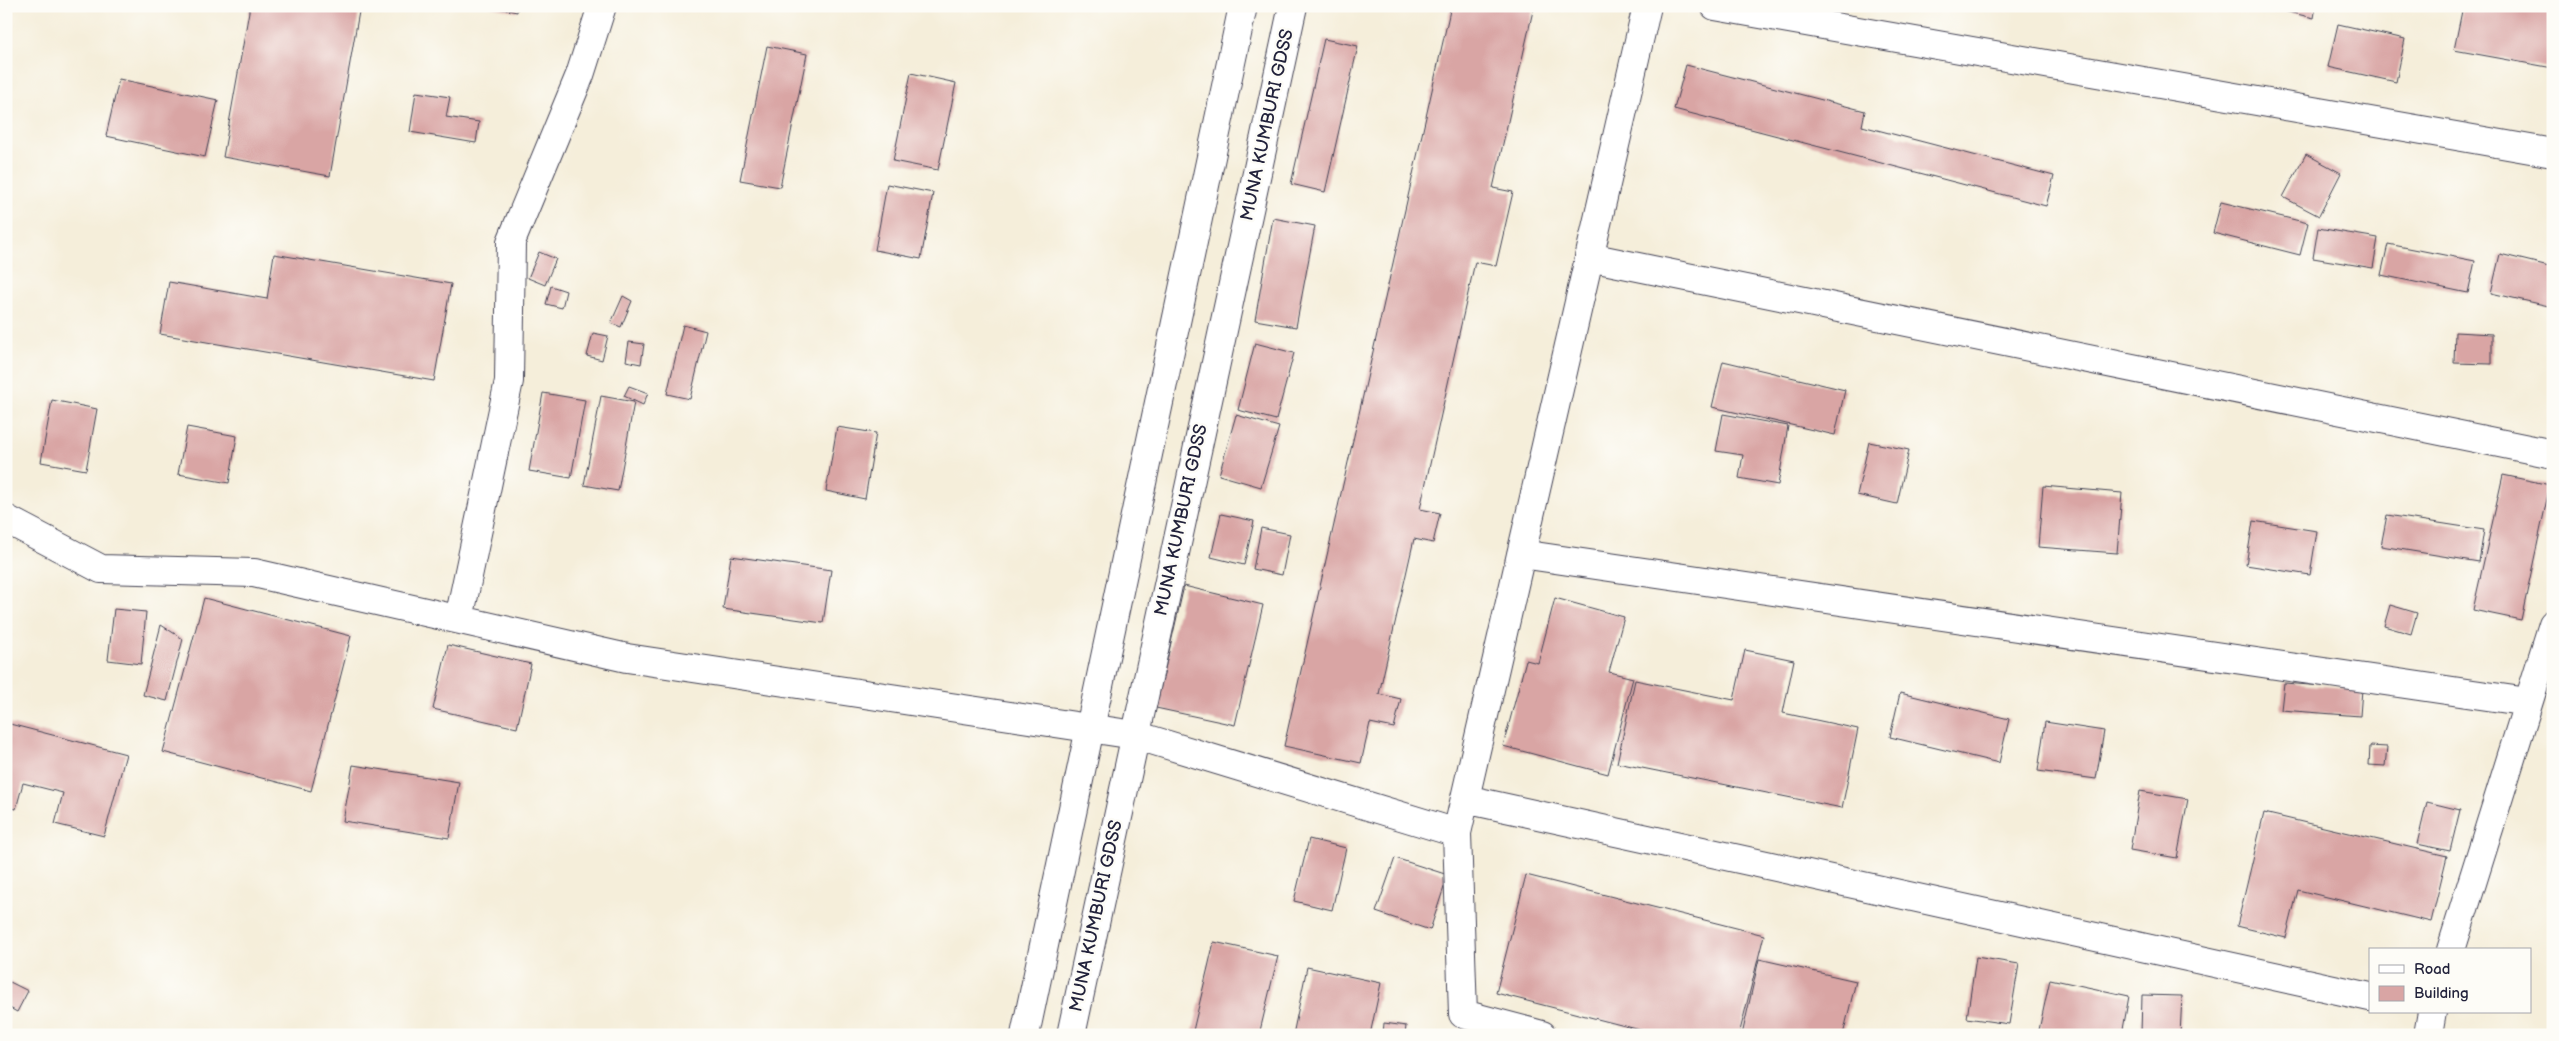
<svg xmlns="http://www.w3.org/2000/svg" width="2559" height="1041" font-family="'Balsamiq Sans',sans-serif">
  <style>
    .building { fill: #d9a5a4 }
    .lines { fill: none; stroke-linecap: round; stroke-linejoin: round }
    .street-casing { stroke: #424153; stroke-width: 30 }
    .highway-casing { stroke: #424153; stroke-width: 30 }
    .street { stroke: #fff; stroke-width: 28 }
    .highway { stroke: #fff; stroke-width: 28 }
    .labels { text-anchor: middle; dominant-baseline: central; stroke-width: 5; stroke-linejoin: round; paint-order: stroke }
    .street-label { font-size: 18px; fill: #22223b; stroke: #fdfcf7 }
  </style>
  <rect width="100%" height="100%" fill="#fdfcf7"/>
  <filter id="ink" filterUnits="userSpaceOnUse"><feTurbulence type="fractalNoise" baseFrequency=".02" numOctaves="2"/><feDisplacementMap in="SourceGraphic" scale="10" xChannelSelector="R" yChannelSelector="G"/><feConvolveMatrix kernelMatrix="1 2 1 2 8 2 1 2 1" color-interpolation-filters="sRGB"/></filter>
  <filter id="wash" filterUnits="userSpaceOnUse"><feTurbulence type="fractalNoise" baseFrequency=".0096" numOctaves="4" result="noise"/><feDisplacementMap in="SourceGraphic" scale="20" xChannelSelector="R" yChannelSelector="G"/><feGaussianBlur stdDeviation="1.12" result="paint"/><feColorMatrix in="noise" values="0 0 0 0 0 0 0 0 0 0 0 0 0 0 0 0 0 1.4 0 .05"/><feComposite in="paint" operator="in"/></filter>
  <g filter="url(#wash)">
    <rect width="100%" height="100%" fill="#f5eeda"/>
    <g id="blocks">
      <!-- building -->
      <path class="building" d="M250 6H360L330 176 223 157Z
        M488 6H518L517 12Z
        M1451 6H1534L1493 188 1513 192 1496 266 1475 262 1420 509 1440 513 1433 543 1414 539 1379 694 1401 699 1394 728 1370 723 1361 763 1284 746Z
        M2262 6H2316L2314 18Z
        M2463 6 2553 8V68L2454 50Z
        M2338 24 2405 39 2396 82 2328 67Z
        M1324 39 1358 46 1325 192 1291 184Z
        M767 46 807 54 780 187 740 180Z
        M1686 65 1865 111 1862 126 2054 176 2046 206 1674 109Z
        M911 73 956 83 938 170 893 161Z
        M119 79 218 100 205 157 106 136Z
        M416 92 450 97 446 117 479 122 476 143 410 132Z
        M2306 154 2341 173 2319 216 2283 197Z
        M887 184 933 193 921 259 875 250Z
        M2221 202 2308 223 2300 255 2213 233Z
        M1273 218 1315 226 1296 327 1255 320Z
        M2318 228 2378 238 2373 268 2313 258Z
        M2388 244 2475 261 2468 293 2381 275Z
        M539 252 556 259 545 285 528 278Z
        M274 254 451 284 434 381 160 334 169 282 267 299Z
        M2500 254 2553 267V307L2491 293Z
        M551 286 566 291 562 308 546 304Z
        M623 296 632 301 621 327 611 323Z
        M683 325 706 331 690 399 667 394Z
        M2455 332 2492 334V364L2454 363Z
        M593 333 608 336 602 360 587 356Z
        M629 342 644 344 641 364 626 361Z
        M1255 343 1294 353 1276 420 1238 410Z
        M1723 361 1845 390 1835 435 1712 407Z
        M629 386 648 393 643 405 624 396Z
        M543 393 585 400 571 478 529 471Z
        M601 396 634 402 618 491 584 485Z
        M52 400 97 409 86 470 41 462Z
        M1723 414 1788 426 1778 485 1739 478 1743 455 1716 451Z
        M1236 415 1279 427 1261 487 1219 475Z
        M187 427 237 436 229 483 178 474Z
        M837 427 876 433 865 499 826 491Z
        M1869 442 1909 450 1897 504 1857 495Z
        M2503 475 2550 485 2521 620 2473 610Z
        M2043 486 2122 493 2117 553 2038 547Z
        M1221 514 1254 521 1244 565 1211 557Z
        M2387 515 2484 530 2479 562 2381 546Z
        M2253 521 2317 531 2310 575 2246 565Z
        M1261 528 1290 534 1282 575 1253 569Z
        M731 556 831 570 823 623 723 609Z
        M1184 586 1263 605 1235 725 1156 708Z
        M204 598 351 636 311 791 163 752Z
        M1555 598 1624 617 1609 672 1633 678 1608 774 1503 746 1526 660 1538 663Z
        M2390 605 2417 613 2411 634 2384 626Z
        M114 609 146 612 141 664 108 660Z
        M161 625 183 639 167 701 143 695Z
        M448 645 531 664 517 728 433 709Z
        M1745 650 1794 660 1783 713 1858 729 1842 808 1617 763 1635 680 1734 700Z
        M2284 683 2362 689 2360 716 2281 710Z
        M1900 693 2009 719 1999 763 1890 737Z
        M2045 722 2104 731 2096 779 2038 771Z
        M6 723 126 754 104 836 55 824 63 793 23 783 16 809 6 807Z
        M2370 746 2387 747 2385 766 2369 765Z
        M353 765 459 782 449 838 343 821Z
        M2140 791 2188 799 2177 858 2130 850Z
        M2427 802 2460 810 2450 851 2417 844Z
        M2264 813 2447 856 2431 922 2298 890 2286 938 2237 926Z
        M1309 839 1346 848 1332 910 1294 901Z
        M1395 858 1448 875 1430 930 1376 912Z
        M1526 875 1764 935 1739 1035H1660L1496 993Z
        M1214 942 1278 956 1259 1035H1192Z
        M1976 957 2019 964 2009 1024 1967 1018Z
        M1759 959 1856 981 1843 1035H1742Z
        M1307 967 1381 983 1370 1035H1293Z
        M2050 979 2129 996 2122 1035H2060L2039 1030Z
        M10 982 28 991 17 1012 6 1006V989Z
        M2142 995 2182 996 2180 1035H2141Z
        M1384 1023 1406 1026 1405 1035H1383Z"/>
    </g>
  </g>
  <g filter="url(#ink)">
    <use href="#blocks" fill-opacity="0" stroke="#424153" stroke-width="1"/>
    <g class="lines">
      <defs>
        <path id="street" d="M1715 6 2553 153
          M1589 257 2553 454
          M6 519 101 569 254 573 627 658 1135 735 1457 833
          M1521 554 2528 702
          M459 619 509 381 511 242 580 75 602 6
          M1465 799 2370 997
          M2451 950 2553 624
          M1542 1035 1463 1014 1457 833 1647 6
          M2428 1035 2432 1012"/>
        <path id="highway" d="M1025 1035 1243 6
          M1071 1035 1293 6"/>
      </defs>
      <!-- street casing -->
      <use href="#street" class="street-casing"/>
      <!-- highway casing -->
      <use href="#highway" class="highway-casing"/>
      <!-- street -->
      <use href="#street" class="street"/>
      <!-- highway -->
      <use href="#highway" class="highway"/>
    </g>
  </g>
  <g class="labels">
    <!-- street labels -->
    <g class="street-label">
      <text transform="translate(1267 125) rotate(-78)">MUNA KUMBURI GDSS</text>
      <text transform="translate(1181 520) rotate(-78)">MUNA KUMBURI GDSS</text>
      <text transform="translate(1096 916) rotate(-78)">MUNA KUMBURI GDSS</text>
    </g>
  </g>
  <!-- margin -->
  <rect width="2559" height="1041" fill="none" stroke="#fdfcf7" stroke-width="25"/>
  <!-- legend -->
  <rect x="2369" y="948" width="162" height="65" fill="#fdfcf7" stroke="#a5a5ac"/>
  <rect x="2379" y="965" width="25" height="8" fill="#ffffff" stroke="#a5a5ac"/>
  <text x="2414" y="974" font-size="15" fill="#22223b">Road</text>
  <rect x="2379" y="986" width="25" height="15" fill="#d9a5a4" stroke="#a5a5ac"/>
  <text x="2414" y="998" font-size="15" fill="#22223b">Building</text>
</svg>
